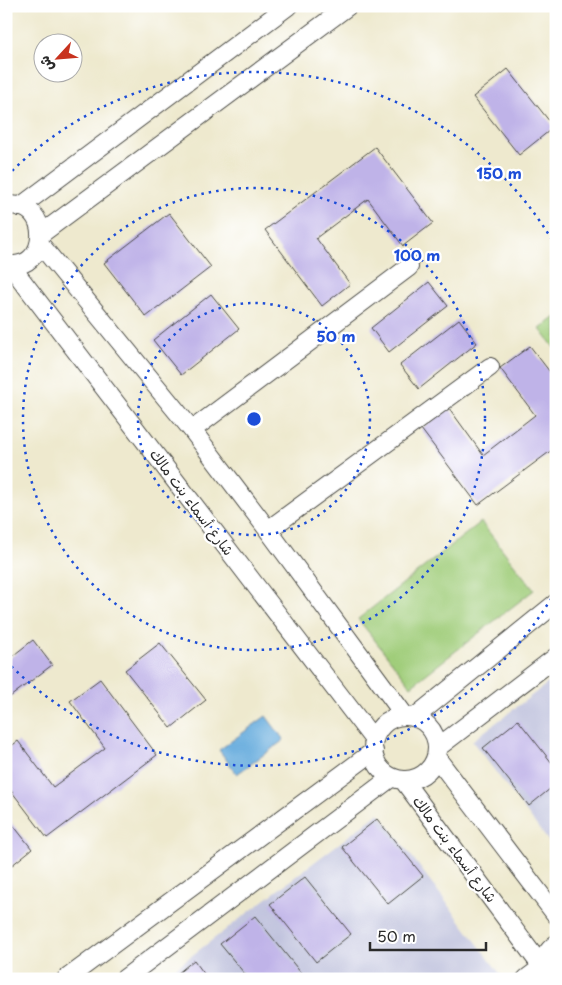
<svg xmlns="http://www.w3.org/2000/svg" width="562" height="985" font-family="'Playpen Sans','Playpen Sans Arabic',sans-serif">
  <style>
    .industrial { fill: #c0c2dd }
    .green { fill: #a0cd7a; stroke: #667c52 }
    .water { fill: #66acdd; stroke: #486c84 }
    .building { fill: #bfb3e8 }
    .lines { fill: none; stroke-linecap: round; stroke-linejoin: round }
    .minor-casing { stroke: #484843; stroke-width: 20 }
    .minor { stroke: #fff; stroke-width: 18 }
    .ring { fill: none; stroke: #1d4ed8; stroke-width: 2.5; stroke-dasharray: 2.5 5 }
    .labels { text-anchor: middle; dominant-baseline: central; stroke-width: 4.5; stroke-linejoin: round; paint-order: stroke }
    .street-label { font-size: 14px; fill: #2b2b2b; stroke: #fff }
    .centre { fill: #1d4ed8; stroke: #fff; stroke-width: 2.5 }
    .ring-label { font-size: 15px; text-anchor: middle; font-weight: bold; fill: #1d4ed8; stroke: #fff; stroke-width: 4.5; stroke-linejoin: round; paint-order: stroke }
  </style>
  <rect width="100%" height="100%" fill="#fff"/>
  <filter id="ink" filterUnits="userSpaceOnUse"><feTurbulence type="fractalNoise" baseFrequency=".02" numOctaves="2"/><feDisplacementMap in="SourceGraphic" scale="10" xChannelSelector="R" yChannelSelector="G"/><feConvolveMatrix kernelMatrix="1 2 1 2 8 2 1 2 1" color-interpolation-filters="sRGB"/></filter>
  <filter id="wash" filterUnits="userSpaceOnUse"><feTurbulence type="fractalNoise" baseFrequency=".0096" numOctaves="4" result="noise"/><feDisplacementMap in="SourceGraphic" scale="20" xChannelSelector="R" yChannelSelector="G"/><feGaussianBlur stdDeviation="1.12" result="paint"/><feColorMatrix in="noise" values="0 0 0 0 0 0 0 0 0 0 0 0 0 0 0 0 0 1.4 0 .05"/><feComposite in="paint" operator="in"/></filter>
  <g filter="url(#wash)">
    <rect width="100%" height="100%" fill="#eee9ce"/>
    <!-- industrial -->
    <path class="industrial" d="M556 677V851L472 741Z
      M379 813 501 975 496 979H161Z"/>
    <!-- green -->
    <path class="green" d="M556 317V350L540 329Z
      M481 522 534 590 411 686 358 619Z"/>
    <!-- water -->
    <path class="water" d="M266 716 284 740 237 774 219 750Z"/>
    <g id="blocks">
      <!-- building -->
      <path class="building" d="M508 69 554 127 519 155 473 97Z
        M375 147 433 223 403 246 368 199 316 238 350 284 322 306 265 230Z
        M169 213 211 267 146 317 104 263Z
        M429 282 448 306 389 352 371 328Z
        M211 294 239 329 181 375 153 340Z
        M459 319 477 343 419 389 400 365Z
        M530 346 556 380V447L478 505 421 429 449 408 483 455 535 415 500 368Z
        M33 640 52 665 6 700V661Z
        M160 643 206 700 171 728 125 670Z
        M100 679 157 755 47 838 6 784V750L18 741 53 787 105 748 70 701Z
        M518 720 556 768V784L529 806 483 748Z
        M6 816 32 849 6 870Z
        M377 819 423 876 388 904 342 847Z
        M305 877 351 934 316 962 270 904Z
        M255 916 301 973 294 979H249L220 944Z
        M194 960 208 979H171Z"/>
    </g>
  </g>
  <g filter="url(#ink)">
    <use href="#blocks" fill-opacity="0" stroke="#484843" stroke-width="1"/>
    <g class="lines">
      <defs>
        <path id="minor" d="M6 206C53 198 50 274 6 264
          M20 207 288 6
          M41 234 348 6
          M40 244 192 430 268 530 405 716
          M10 265 374 740
          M192 430 409 267
          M268 530 490 367
          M373 748a32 32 0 1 1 64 0a32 32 0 1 1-64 0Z
          M415 717 556 603
          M437 748 556 657
          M436 757 556 915
          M403 780 542 967 526 979
          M543 976C541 962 545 952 556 944
          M66 979 374 751
          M124 979 392 777"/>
      </defs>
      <!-- minor casing -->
      <use href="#minor" class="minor-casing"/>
      <!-- minor -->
      <use href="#minor" class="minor"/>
    </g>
  </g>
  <!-- distance rings -->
  <g class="ring">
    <circle cx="254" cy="419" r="116"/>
    <circle cx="254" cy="419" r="231"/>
    <path d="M555 592A347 347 0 0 1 7 662M7 176A347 347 0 0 1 555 245"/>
  </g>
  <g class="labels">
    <!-- street labels -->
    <g class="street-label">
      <text transform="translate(192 502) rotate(53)">شارع أسماء بنت مالك</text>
      <text transform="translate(455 849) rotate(53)">شارع أسماء بنت مالك</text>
    </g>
  </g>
  <circle cx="254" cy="419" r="8" class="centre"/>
  <g class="ring-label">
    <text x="499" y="179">150 m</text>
    <text x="417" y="261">100 m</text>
    <text x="336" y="342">50 m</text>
  </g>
  <!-- margin -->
  <rect width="562" height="985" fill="none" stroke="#fff" stroke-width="25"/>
  <!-- north arrow -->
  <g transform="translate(58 58) rotate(244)"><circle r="24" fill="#ffffff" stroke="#aaaaaa"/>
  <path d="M0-4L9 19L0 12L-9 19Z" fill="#c8321e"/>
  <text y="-8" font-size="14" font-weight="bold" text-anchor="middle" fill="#2b2b2b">ش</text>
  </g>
  <!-- scale -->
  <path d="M370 942v8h116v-8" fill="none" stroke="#2b2b2b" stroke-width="2.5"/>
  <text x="377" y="942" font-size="15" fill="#2b2b2b" stroke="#ffffff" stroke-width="4" paint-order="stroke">50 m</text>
</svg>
